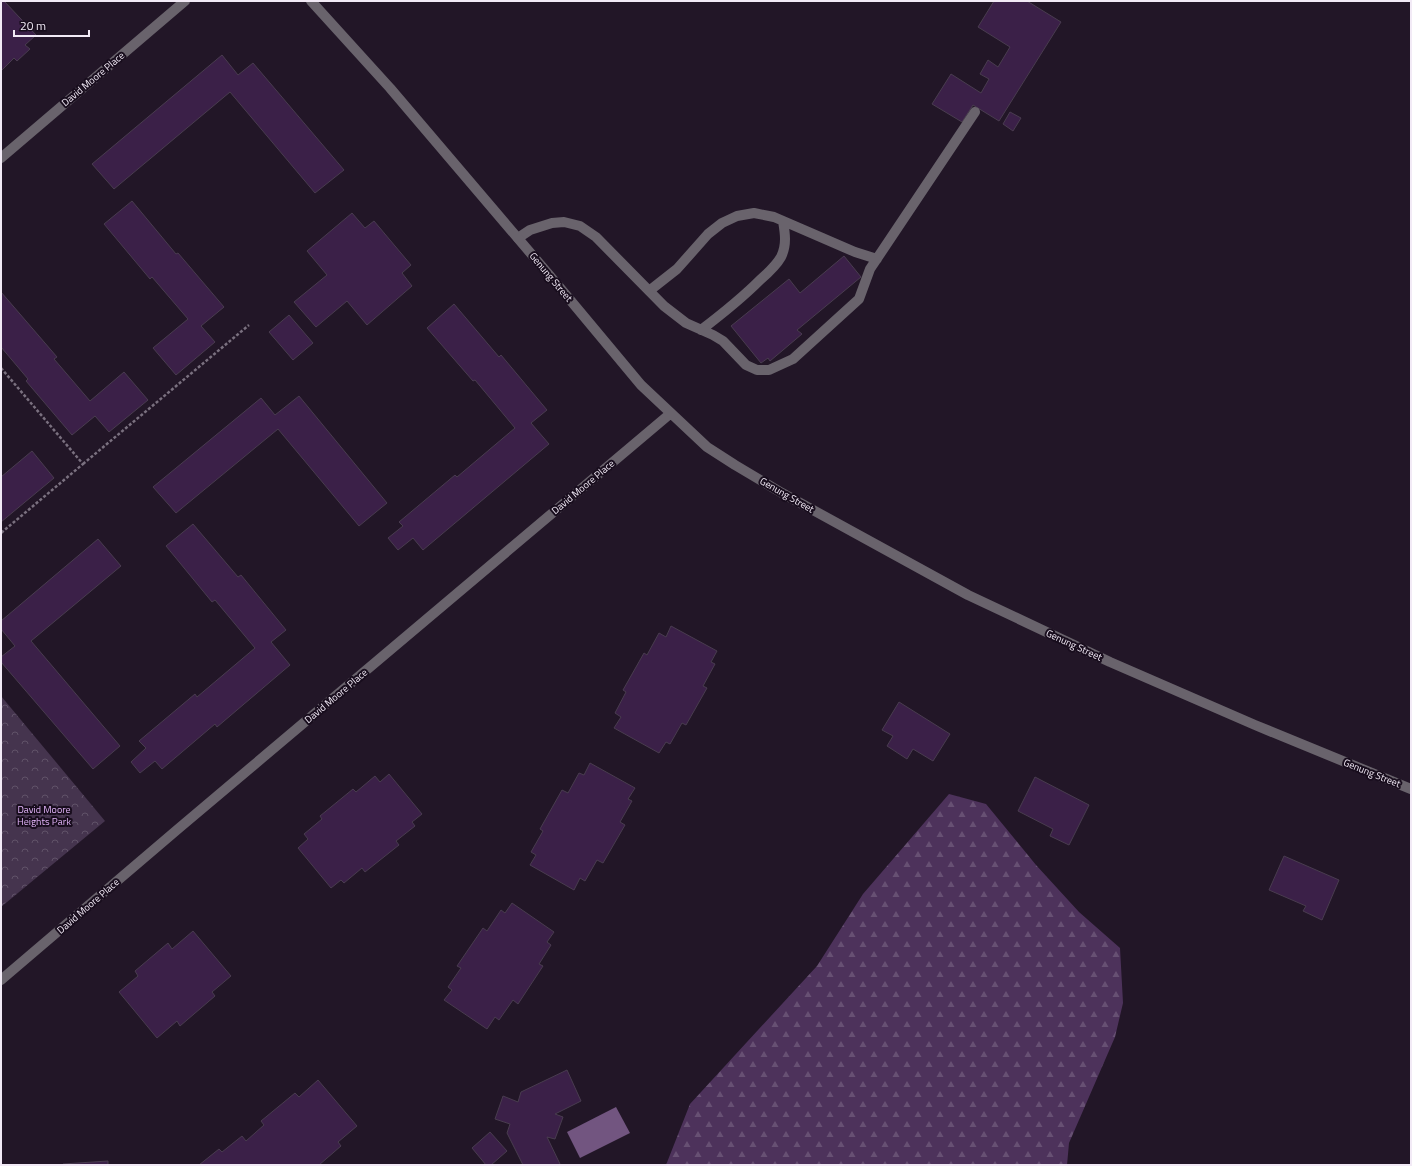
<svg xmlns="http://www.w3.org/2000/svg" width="1412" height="1166" font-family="'Titillium Web',sans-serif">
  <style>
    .forest { fill: url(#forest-firs) }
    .park { fill: url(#park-crowns) }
    .water { fill: #725580 }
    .building { fill: #3b2048; stroke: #493c4f }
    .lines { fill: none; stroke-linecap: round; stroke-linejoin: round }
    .path { stroke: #7a707f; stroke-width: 2.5; stroke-dasharray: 3 2; stroke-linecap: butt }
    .service { stroke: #69636c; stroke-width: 10 }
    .minor { stroke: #69636c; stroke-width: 10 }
    .labels { text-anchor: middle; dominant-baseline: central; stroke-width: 4; stroke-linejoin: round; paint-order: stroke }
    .street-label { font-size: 10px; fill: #f2eaf6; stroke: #180d1d }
    .park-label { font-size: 10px; fill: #dfb2f6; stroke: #180d1d }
  </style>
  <defs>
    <pattern id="forest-firs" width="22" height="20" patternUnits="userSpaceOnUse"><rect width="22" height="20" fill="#4d325b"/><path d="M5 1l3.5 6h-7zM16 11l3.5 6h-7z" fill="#675073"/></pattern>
    <pattern id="park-crowns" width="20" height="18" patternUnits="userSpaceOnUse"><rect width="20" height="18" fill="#45344e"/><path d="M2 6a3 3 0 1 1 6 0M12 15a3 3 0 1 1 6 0" fill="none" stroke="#605268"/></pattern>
  </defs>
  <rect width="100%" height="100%" fill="#221627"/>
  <!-- forest -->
  <path class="forest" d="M949 794 986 804 1036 865 1079 912 1120 948 1123 1003 1115 1037 1069 1143 1067 1165H666L690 1104 817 966 863 894Z"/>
  <!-- park -->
  <path class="park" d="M1 696 105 821 1 907Z"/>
  <!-- water -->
  <path class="water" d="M616 1107 630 1133 580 1158 567 1132Z"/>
  <!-- building -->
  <path class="building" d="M1 1H4L36 35 25 45 30 49 17 61 14 58 1 71Z
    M994 1H1027L1061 22 999 121 973 105 962 122 932 104 951 74 981 93 989 79 980 74 988 60 998 67 1010 47 978 27Z
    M222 55 238 75 253 63 344 170 315 193 230 92 114 189 92 164Z
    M1010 112 1021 118 1013 131 1003 124Z
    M132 201 176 254 178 253 224 307 201 326 215 342 176 375 153 348 188 319 152 277 150 279 104 224Z
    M352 213 365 228 374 221 411 265 402 273 412 286 367 325 347 301 316 327 294 302 327 275 307 251Z
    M844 256 861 277 797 330 802 334 770 361 768 358 761 363 731 326 789 279 800 293Z
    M1 292 57 357 54 359 90 401 124 372 148 400 109 432 95 416 72 435 26 381 28 379 1 347Z
    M454 304 499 357 501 355 547 410 531 423 549 444 423 550 413 538 398 550 388 538 403 526 399 522 455 475 457 477 515 428 475 380 473 381 427 328Z
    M289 315 313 343 293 360 269 332Z
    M299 396 387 503 359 526 278 429 176 513 153 487 261 398 275 415Z
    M32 451 54 478 1 522V477Z
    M193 524 238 577 241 575 286 630 271 642 290 665 217 727 215 724 162 769 155 761 140 773 131 762 146 748 139 741 195 694 197 697 255 648 215 600 212 602 166 546Z
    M98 539 121 566 31 641 120 746 93 769 1 662V657L15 646 1 629V621Z
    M671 626 717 651 711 662 715 664 703 686 707 688 686 725 682 723 670 744 666 742 659 753 614 728 621 717 615 713 626 692 623 690 644 653 647 655 659 633 666 637Z
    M899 702 950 734 933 761 913 749 907 759 887 746 893 736 882 730Z
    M590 763 635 788 628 799 632 801 620 822 625 825 603 863 597 860 585 881 580 878 574 890 530 865 536 855 531 852 543 831 540 829 562 790 568 793 579 773 584 775Z
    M389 774 422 814 412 822 415 826 396 841 399 845 365 872 362 868 344 883 341 880 331 888 298 848 308 839 304 834 322 819 320 816 353 789 356 792 375 776 380 782Z
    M1035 777 1089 805 1069 845 1050 836 1053 829 1018 811Z
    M1284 856 1339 880 1322 920 1303 911 1306 906 1269 890Z
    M512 903 554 932 547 942 551 945 539 964 543 966 518 1004 513 1000 499 1020 495 1017 487 1029 444 1000 452 990 448 987 461 968 457 966 483 928 487 931 501 910 505 913Z
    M193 931 231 976 212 992 215 996 180 1026 177 1021 157 1038 119 992 138 976 135 971 168 943 172 949Z
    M567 1070 581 1101 555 1114 563 1117 555 1139 547 1137 560 1164 558 1165H523L507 1133 510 1124 495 1119 503 1096 518 1102 521 1092Z
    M318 1080 357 1126 338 1142 341 1146 319 1165H199L219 1149 222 1152 242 1136 246 1141 264 1125 261 1121 295 1093 299 1097Z
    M490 1132 507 1151 491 1165H486L472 1148Z
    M108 1161V1165H64L63 1164Z"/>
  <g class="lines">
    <!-- path -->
    <path class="path" d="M1 368 83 464 1 533
      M83 464 249 325"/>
    <!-- service -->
    <path class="service" d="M518 238 530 230 552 223 564 222 580 226 596 237 664 306 686 323 713 335 723 341 746 365 757 370H769L793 359 859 299 870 269 975 112
      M649 291 677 269 708 234 722 223 737 216 754 213 774 217 855 252 877 259
      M701 330C722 314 742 298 760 280 768 273 776 266 781 257 787 245 785 233 783 221"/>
    <!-- minor -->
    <path class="minor" d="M311 1 390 88 556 283 641 385 707 447 735 465 782 493 968 595 1110 662 1255 725 1411 789
      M1 158 185 1
      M1 980 178 829 671 413"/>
  </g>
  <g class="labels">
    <!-- street labels -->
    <g class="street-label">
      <text transform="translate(93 79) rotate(-40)">David Moore Place</text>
      <text transform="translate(551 277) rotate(50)">Genung Street</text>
      <text transform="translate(583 487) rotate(-40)">David Moore Place</text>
      <text transform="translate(787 495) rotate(30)">Genung Street</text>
      <text transform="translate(1074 645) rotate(25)">Genung Street</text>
      <text transform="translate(336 696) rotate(-40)">David Moore Place</text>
      <text transform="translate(1372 773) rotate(22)">Genung Street</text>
      <text transform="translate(88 906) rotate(-41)">David Moore Place</text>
    </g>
    <!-- park labels -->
    <g class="park-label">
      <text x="44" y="809">David Moore<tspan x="44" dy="12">Heights Park</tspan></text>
    </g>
  </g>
  <!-- border -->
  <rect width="1412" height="1166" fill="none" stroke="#f2eaf6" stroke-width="4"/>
  <!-- scale -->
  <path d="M14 30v6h75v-6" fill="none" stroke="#f2eaf6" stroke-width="2"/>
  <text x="20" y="30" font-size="12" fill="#f2eaf6" stroke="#180d1d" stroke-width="3" paint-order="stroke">20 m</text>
</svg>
